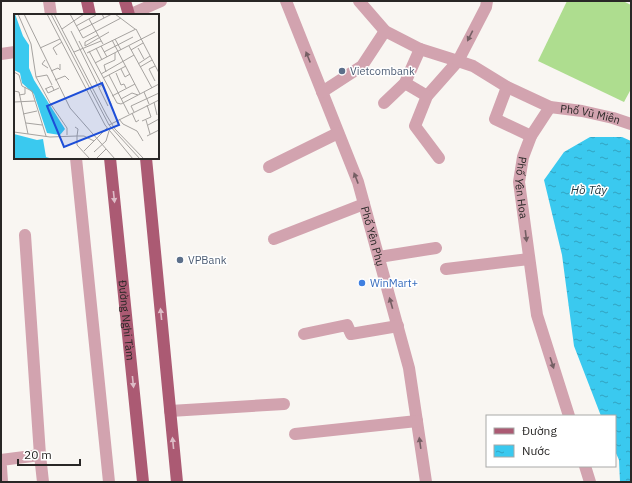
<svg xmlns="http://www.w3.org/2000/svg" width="632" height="483" font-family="'IBM Plex Sans',sans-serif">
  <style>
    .pitch { fill: #aedd8f }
    .water { fill: url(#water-ripples) }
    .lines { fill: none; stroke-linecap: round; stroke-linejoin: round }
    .minor { stroke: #d2a3af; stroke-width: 12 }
    .major { stroke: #ab5a73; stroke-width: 12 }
    .oneway { fill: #755f64 }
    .oneway2 { fill: #ddbdc7 }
    .service-dot { fill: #5c6f8a; stroke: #fff; stroke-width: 1.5 }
    .shop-dot { fill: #3f7fe0; stroke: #fff; stroke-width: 1.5 }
    .labels { text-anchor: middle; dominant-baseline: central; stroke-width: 3; stroke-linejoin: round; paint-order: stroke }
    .service-label { font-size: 11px; fill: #4e5e75; stroke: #fff; text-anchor: start }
    .street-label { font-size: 11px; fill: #292726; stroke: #fff }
    .shop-label { font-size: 11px; fill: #366cbe; stroke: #fff; text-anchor: start }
    .water-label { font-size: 12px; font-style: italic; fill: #233a42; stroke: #fff }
    .inset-road { fill: none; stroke: #a6a3a0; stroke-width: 1 }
    .view { fill: #1d4ed8; fill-opacity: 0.15; stroke: #1d4ed8; stroke-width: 2 }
    .inset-edge { fill: none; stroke: #292726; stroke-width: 2 }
  </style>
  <defs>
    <pattern id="water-ripples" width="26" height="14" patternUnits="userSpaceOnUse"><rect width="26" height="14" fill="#3ac9ef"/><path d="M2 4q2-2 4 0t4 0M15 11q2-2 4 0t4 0" fill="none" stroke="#31a3c1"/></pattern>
  </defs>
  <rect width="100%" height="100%" fill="#f9f6f2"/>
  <!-- pitch -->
  <path class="pitch" d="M567 1H623L631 5V89L624 102 538 61Z"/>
  <!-- water -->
  <path class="water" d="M590 137H622L631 141V482H620L619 460 615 451V416H601L574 346 562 255 544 180 564 152Z"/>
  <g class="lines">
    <!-- minor -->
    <g class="minor">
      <path d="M49 1 51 15"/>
      <path id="s1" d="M286 1 358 182 409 368 426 482"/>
      <path d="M359 1 385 31 420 49 458 61 427 96 415 126 439 158"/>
      <path id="s2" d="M487 1 486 7 458 61 473 66 507 87 550 107 582 111 613 118 631 124"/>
      <path d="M129 15 161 1"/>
      <path d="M1 54 15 52"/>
      <path d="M405 83 427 96"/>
      <path d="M507 87 495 119 531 136"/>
      <path d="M322 92 362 66 385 31"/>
      <path d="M384 103 405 83 420 49"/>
      <path id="s3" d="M550 107 531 136 523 157 519 182 537 315 569 416"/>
      <path d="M76 158 109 482"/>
      <path d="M269 167 338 133"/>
      <path d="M25 235 40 455 43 482"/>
      <path d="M274 239 364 204"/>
      <path d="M379 257 436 248"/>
      <path d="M446 269 529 259"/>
      <path d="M304 334 347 325 351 334 398 326"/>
      <path d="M170 411 284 404"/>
      <path d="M295 434 417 421"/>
      <path d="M1 460 40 455"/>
      <path d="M585 466 590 482"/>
      <path d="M1 467 2 482"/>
    </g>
    <!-- major -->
    <g class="major">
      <path d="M87 1 90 15"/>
      <path d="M125 1 129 15"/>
      <path id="s4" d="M110 158 143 482"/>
      <path d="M146 158 177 482"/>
    </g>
  </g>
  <!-- one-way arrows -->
  <defs><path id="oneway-solid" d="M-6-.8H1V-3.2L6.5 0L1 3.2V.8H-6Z"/></defs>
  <g class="oneway">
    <use href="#oneway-solid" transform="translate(470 36) rotate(117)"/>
    <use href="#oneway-solid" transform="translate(308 57) rotate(-112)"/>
    <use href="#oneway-solid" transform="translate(356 178) rotate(-111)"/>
    <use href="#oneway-solid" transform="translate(526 236) rotate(83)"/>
    <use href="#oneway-solid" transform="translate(391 303) rotate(-106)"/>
    <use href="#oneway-solid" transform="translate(552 363) rotate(72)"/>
    <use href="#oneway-solid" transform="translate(420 443) rotate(-98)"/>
  </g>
  <g class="oneway2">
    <use href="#oneway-solid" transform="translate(114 197) rotate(84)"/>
    <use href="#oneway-solid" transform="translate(161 314) rotate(-96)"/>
    <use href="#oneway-solid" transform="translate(133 382) rotate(84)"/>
    <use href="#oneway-solid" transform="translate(173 443) rotate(-96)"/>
  </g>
  <!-- markers -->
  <g class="service-dot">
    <circle cx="342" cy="71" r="4"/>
    <circle cx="180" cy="260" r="4"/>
  </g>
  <circle class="shop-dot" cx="362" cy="283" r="4"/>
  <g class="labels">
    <!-- service labels -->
    <g class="service-label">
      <text x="350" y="71">Vietcombank</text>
      <text x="188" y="260">VPBank</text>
    </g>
    <!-- street labels -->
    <g class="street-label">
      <text stroke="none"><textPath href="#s2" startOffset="211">Phố Vũ Miên</textPath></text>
      <text stroke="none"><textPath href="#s3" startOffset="88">Phố Yên Hoa</textPath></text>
      <text stroke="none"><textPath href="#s1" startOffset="251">Phố Yên Phụ</textPath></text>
      <text stroke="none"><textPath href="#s4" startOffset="163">Đường Nghi Tàm</textPath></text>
    </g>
    <!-- shop labels -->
    <g class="shop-label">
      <text x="370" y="283">WinMart+</text>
    </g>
    <!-- water labels -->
    <g class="water-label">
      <text x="589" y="189">Hồ Tây</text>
    </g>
  </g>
  <!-- overview -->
  <g transform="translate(14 14)">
    <rect width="145" height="145" fill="#f9f6f2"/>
    <path d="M1 0 9 22 15 31V54L20 66 51 115 46 121 33 119 20 80 8 69 6 59 0 56ZM0 120 23 126 29 125 32 143 39 145H0Z" fill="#3ac9ef"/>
    <path class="inset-road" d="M4 0 17 30 22 63 36 89 53 114V121M10 0 56 94 101 145M33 0 91 111 119 145M37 0 95 111 126 145M40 0 93 102 101 115 130 145M56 0 69 24 107 4M88 0 90 4 98 0M101 0 121 15M75 5 89 30M62 12 82 1M48 15 70 0M122 15 145 59M57 17 94 92M65 17 90 4M101 25 107 36M98 26 126 80M65 27 88 71 85 73M71 32 95 18M71 32V28L84 21M87 32 93 43M115 32 138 74M26 34 46 25M82 34 88 46M124 34 130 45M117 36 129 29M75 37 103 89 107 90 145 70M60 38 87 27M90 38 119 23M73 39 122 15M43 41 39 34 48 28M31 46 28 50 34 54M81 49 141 18M124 50 136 42M141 52 135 55 141 67M126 53 138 46M107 55 111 63 116 60M37 57 44 54 46 56V50M0 58 5 61 8 72 18 77 32 122M92 58 90 51 101 46V39M102 59 107 71 110 70 112 74M87 60 120 41M95 61 115 100M22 63 33 61 38 71M89 64 112 52M41 66 51 62 55 66M88 71 97 90M31 75 38 72 40 76M32 75 34 79 45 74M0 77 5 78 14 120M130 78 135 90M5 81 11 80V73M98 82 121 70M107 85 118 79 124 81M0 88 21 87M140 88 143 101M120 98 117 92 145 79M118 99 122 108 125 106M9 100 23 97M105 105 109 110 123 117 129 127M132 106 136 120M128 107 137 103 133 91M12 109 28 111M95 111 145 86M134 111 145 105M61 113 64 115 63 122H70L80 127M0 118 36 123 63 122V131L76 145M133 122 145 116M70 137 93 114M80 138 92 127 95 117M79 145H82L92 135"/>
    <path class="view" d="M88 69 105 111 50 133 33 92Z"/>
    <rect width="145" height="145" class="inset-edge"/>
  </g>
  <!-- border -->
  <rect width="632" height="483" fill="none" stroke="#292726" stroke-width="4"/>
  <!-- legend -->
  <rect x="486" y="415" width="130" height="52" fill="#ffffff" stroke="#a9a9a8"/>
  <rect x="494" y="428" width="20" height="6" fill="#ab5a73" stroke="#a9a9a8"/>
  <text x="522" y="435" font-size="12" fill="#292726">Đường</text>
  <rect x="494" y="445" width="20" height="12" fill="url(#water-ripples)" stroke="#a9a9a8"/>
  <text x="522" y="455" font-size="12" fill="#292726">Nước</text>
  <!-- scale -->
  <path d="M18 459v6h62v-6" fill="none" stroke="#292726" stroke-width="2"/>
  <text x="24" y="459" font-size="12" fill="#292726" stroke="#ffffff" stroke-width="3" paint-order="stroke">20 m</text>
</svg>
